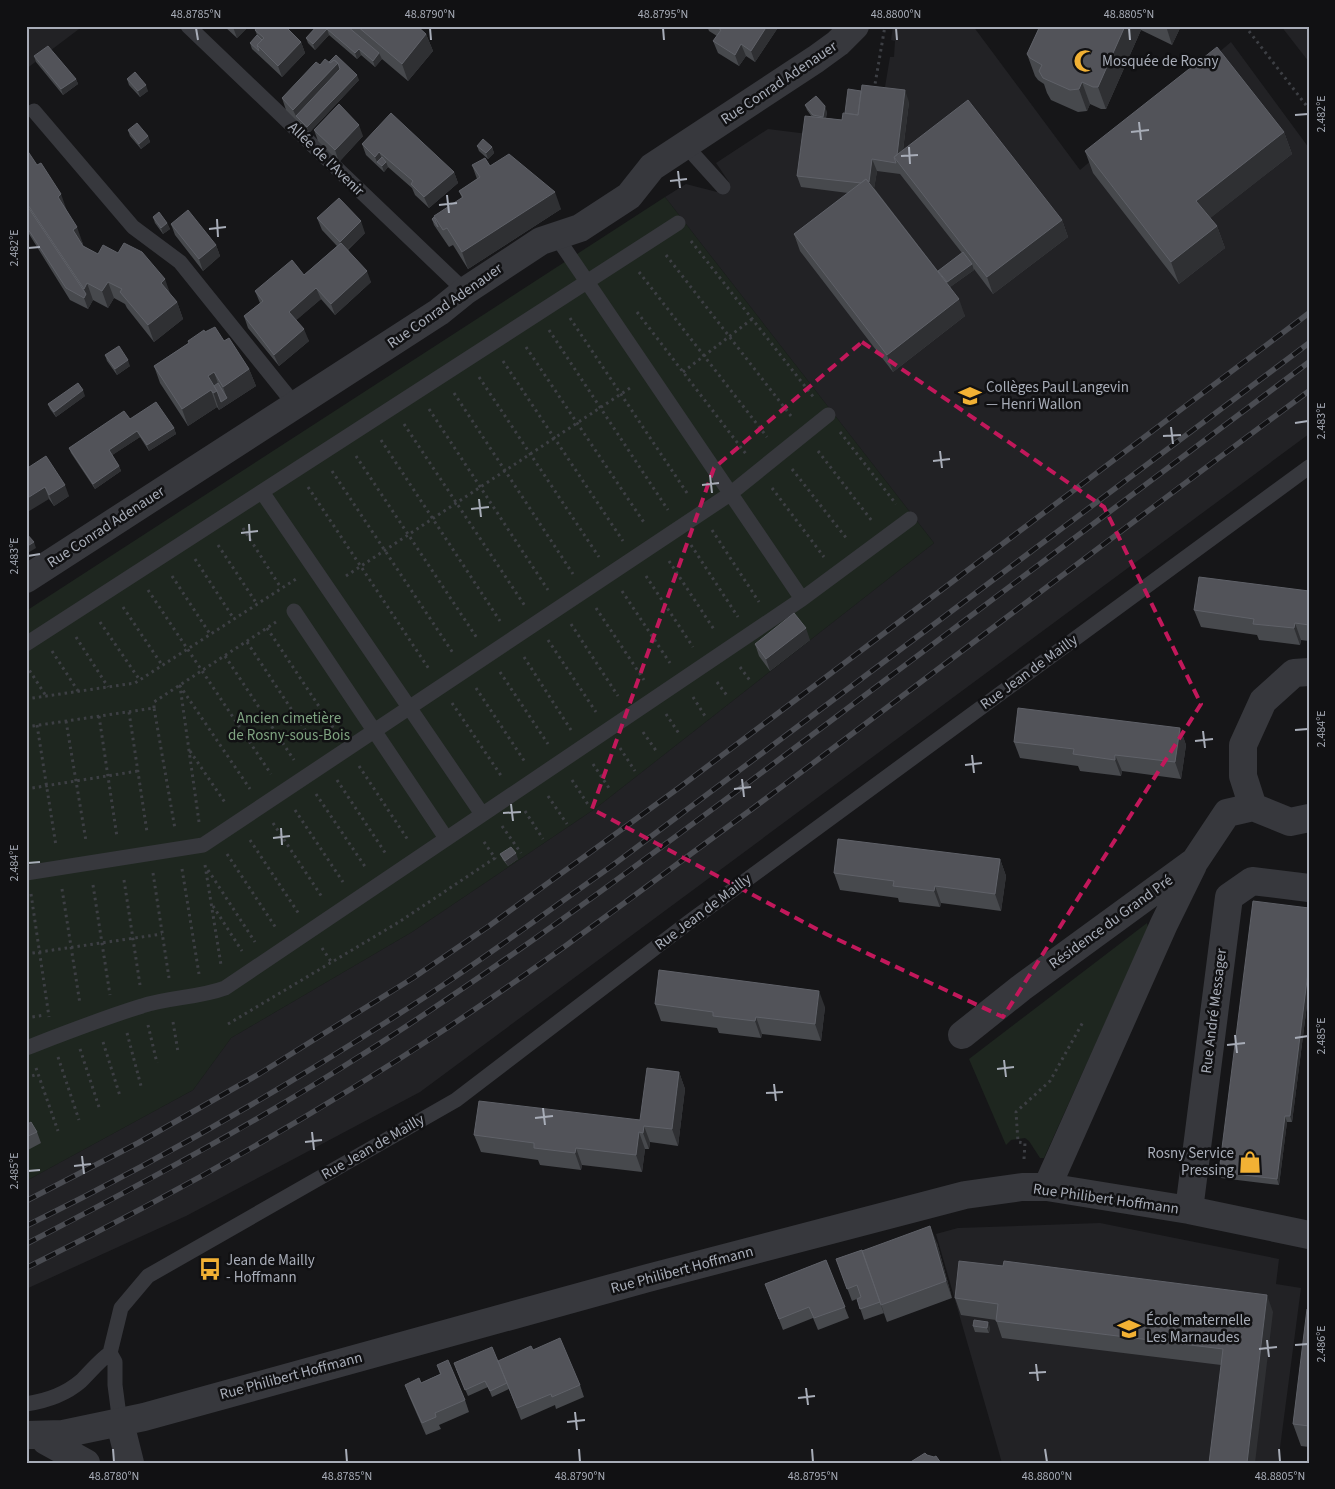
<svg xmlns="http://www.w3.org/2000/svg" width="1335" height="1489" font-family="'Source Sans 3',sans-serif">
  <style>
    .built { fill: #222225 }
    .green { fill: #1e261f }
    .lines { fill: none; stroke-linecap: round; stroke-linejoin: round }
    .path { stroke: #3d3f44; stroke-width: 3; stroke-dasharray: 2.5 4; stroke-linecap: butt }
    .lane { stroke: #37383d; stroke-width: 15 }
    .street { stroke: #37383d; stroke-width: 28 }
    .rail-casing { stroke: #4a4c52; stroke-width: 5.5 }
    .rail { stroke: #111113; stroke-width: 4; stroke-dasharray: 11; stroke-linecap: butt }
    .wall { fill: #47494d; fill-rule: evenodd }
    .shaded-wall { fill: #2f3033 }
    .building { fill: #525359; stroke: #5f6168 }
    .marked { fill: none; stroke: #c2185b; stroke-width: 4; stroke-dasharray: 10 6; stroke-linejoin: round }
    .ticks { fill: none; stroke: #a8adb8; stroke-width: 2 }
    .labels { text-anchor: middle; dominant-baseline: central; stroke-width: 5; stroke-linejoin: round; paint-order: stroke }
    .poi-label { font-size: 15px; fill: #a8adb8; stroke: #111113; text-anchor: start }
    .street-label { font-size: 15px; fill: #a8adb8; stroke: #111113 }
    .park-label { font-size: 15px; fill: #7fa381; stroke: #111113 }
    .neatline { fill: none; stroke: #a8adb8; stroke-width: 2 }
    .ticks-label { font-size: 12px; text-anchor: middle; fill: #a8adb8 }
  </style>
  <rect width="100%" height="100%" fill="#161618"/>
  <!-- built -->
  <path class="built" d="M26 26H83L26 69Z
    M893 26H973L1080 170 1231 42 1309 148V434L420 1092 186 1216 26 1289V1181L193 1090 231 1038 412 932 596 808 934 543 665 197 686 184 717 192 729 182 716 163 768 129 808 134 846 132 883 99 890 57H894L895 41 891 40Z
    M1281 26H1309V62Z
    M1100 1223 1279 1259 1276 1284 1301 1288 1278 1463H1002L936 1234 958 1228Z"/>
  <!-- green -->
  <path class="green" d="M665 197 934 543 596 808 412 932 231 1038 193 1090 26 1181V611Z
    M1147 923 1148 928 1044 1158H1040L1029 1141 1025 1138 1011 1140 1006 1145 969 1059Z"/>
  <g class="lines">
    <!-- path -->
    <path class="path" d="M1245 26 1309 109
      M874 90 885 26
      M691 241 815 399
      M666 255 791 416
      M639 272 767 437
      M637 312 746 454
      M570 318 689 496
      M549 330 668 510
      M526 347 645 524
      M503 361 623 541
      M683 372 752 319
      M479 377 599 557
      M454 393 573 574
      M429 409 548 590
      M404 424 525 606
      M840 432 896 504
      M381 440 500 621
      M818 451 872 521
      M356 456 477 638
      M792 469 847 539
      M332 471 453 653
      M308 487 429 669
      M772 488 824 557
      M243 528 281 588
      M712 530 759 602
      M218 545 257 604
      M691 545 738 617
      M195 559 234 619
      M669 561 715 631
      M172 576 210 634
      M346 576 633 386
      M646 576 693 647
      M148 590 271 774
      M622 591 670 663
      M123 607 162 665
      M596 608 644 680
      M100 622 139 679
      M571 624 618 696
      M267 628 336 732
      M76 637 108 687
      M548 640 596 712
      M247 642 315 745
      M52 651 78 691
      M225 656 294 760
      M524 657 571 730
      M26 665 46 696
      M740 667 751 682
      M500 672 548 744
      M717 682 728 697
      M476 688 525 762
      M693 697 705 716
      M26 699 135 683 296 579
      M452 703 502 777
      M154 708V702L276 622
      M129 712 147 832
      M666 714 680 735
      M99 716 117 837
      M66 721 86 841
      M37 725 56 846
      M26 727 154 708 175 829
      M643 732 657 752
      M620 748 635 771
      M190 751 226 804
      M593 764 609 788
      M359 766 408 840
      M337 780 386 854
      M572 780 589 806
      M26 789 138 771
      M316 794 366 868
      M548 796 567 824
      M295 810 343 882
      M525 811 543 839
      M199 822 180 686 250 789
      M273 823 322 897
      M502 826 521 853
      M250 840 299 914
      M227 854 276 928
      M205 865 221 965
      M182 869 199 974
      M208 870 255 942
      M153 873 169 978
      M124 880 140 985
      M93 885 110 995
      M62 889 80 1004
      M31 894 49 1017
      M213 906 242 951
      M322 948 332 963
      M26 954 162 934
      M26 1018 45 1015
      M173 1022 178 1052
      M228 1024 399 922 495 858 482 839
      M148 1025 157 1063
      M127 1033 141 1086
      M103 1042 120 1096
      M80 1049 99 1107
      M58 1057 79 1120
      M36 1068 58 1131
      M26 1078 38 1074
      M1024 1159 1025 1143 1018 1142 1016 1112 1050 1081 1083 1022"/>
    <!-- lane -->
    <path class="lane" d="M188 26 465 291
      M34 111 133 227 180 262 295 405
      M685 145 723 187
      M556 236 802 599
      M262 492 482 814
      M294 611 446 838
      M26 644 678 223
      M26 873 203 845 730 494 828 415
      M26 1048C65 1033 103 1018 142 1006 169 997 198 998 225 988L802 599 910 519
      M26 1404C46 1401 66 1394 81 1381 91 1371 99 1361 110 1353
      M120 1423 115 1385V1362L110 1353 121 1308 148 1276 456 1100 689 922 1309 467"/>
    <!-- street -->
    <path class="street" d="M26 579 439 312 465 291 541 241 580 228 629 196 652 167 816 59 838 43 855 26
      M1253 807 1243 776V745L1263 701 1294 673 1309 672
      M962 1035 1021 988 1195 861 1227 813 1253 807 1290 822 1309 818
      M1047 1187 1164 924 1193 865
      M1189 1210 1229 897 1252 881 1309 888
      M120 1423 130 1463
      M26 1435 63 1434 144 1417 648 1278 965 1195 1022 1187H1047L1189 1210 1309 1235
      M46 1441 86 1463"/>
    <defs>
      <path id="rail" d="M26 1201 138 1143 259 1074 413 978 489 926 680 787 1309 313
        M26 1226C164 1158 297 1081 425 997 489 955 551 909 613 865L1309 343
        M26 1244C133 1189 239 1132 341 1068 503 967 655 852 808 738 975 613 1142 487 1309 362
        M26 1268C171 1196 312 1117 447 1028 551 959 651 883 752 809 938 670 1122 529 1309 391"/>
    </defs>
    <!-- rail casing -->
    <use href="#rail" class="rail-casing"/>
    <!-- rail -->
    <use href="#rail" class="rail"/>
  </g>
  <!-- wall -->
  <path class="wall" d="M224 26H249L237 38Z
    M317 26H417L426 34 433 51 408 81 382 59 375 67 361 55 357 59 329 35 315 50 308 43 306 38Z
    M707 26H776L777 29 755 62 746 56 739 66 718 53 713 41 717 36 709 31Z
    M1040 26H1181L1172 45 1141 30 1106 109H1101L1090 104 1087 111 1078 112 1051 100 1047 93 1044 84 1038 80 1035 76 1027 54Z
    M255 30 301 42 305 53 282 77 252 49 250 43 257 35Z
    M34 56 76 79 78 84 63 95 36 62Z
    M329 62 359 80 309 133 286 110 282 98 320 65Z
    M127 79 148 91 140 97 129 85Z
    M909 102 903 150 1062 220 1068 237 993 294 974 269V270L950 287 965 316 893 372 800 251 794 234 848 193 801 187 797 176 812 117 807 110 805 105 827 112 826 118 842 120 845 113ZM877 171 900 174 962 253 938 271 874 188Z
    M128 130 148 136 150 142 141 149 130 136Z
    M314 130 363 136 339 162 318 141Z
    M1284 132 1292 154 1210 218 1217 226 1225 248 1179 284 1093 173 1085 151Z
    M362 144 454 172 458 183 429 208 415 195 412 188 388 167 384 172 366 155Z
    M477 146 492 147 494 153 488 159 479 151Z
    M26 151 67 211 83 244H82L83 246 170 294 177 302 183 319 154 342 127 308 125 304 114 298 108 308 93 300 88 309 70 300 29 234 26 228Z
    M472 165 490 166 561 209 468 269 453 245 449 247 434 225 432 219 462 198 459 191 477 179Z
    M153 217 167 223 170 229 163 234 155 223Z
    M317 218 365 233 348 250 371 282 335 315 321 299 296 320 309 341 279 366 248 328 244 316 260 303 255 291 304 275 337 246 322 230Z
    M171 224 216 245 220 256 203 271 175 235Z
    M205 332 224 341 249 369 256 386 219 410 217 407 188 426 160 383 154 366Z
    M105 355 130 366 117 375 107 361Z
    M85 396 56 417 50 409 48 404Z
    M130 419 174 428 176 434 149 451 140 437 112 455 119 466 121 471 95 489 71 453 69 448Z
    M26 469 69 496 54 506 49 499Z
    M1309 591V641L1301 640 1300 645 1259 640 1257 635 1201 627 1194 610Z
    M810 640 770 671 759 656 755 644Z
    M1180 728 1186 745 1181 779 1122 771 1121 776 1080 771 1078 766 1020 758 1014 742Z
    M500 854 518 859 508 866 503 860Z
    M1000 859 1006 876 1001 911 941 903 940 907 899 902 898 898 840 890 834 873Z
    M1309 908V989L1292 1122H1287L1279 1185 1221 1178 1219 1172Z
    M655 1004 825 1007 821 1041 762 1034 761 1038 719 1033 717 1028 661 1021Z
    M679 1072 685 1089 678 1146 650 1142 649 1149H645L642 1172 582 1165 581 1170 540 1165 538 1160 481 1152 474 1135 640 1120Z
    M26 1125 37 1132 41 1143 26 1151Z
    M937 1243 952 1298 887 1322 862 1251Z
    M862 1250 884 1313 864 1320 857 1299 861 1297 852 1301 836 1259Z
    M826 1260 849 1318 818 1330 813 1318 783 1330 765 1284Z
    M955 1298 1273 1312 1221 1365 1002 1338 996 1320 961 1315Z
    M1309 1309V1447L1301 1446 1293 1424Z
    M973 1326 990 1327 989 1333 975 1332Z
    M533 1350 580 1385 584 1397 556 1409 555 1405 521 1420 509 1389 492 1397 488 1387 468 1396 456 1369 500 1367Z
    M437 1365 465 1400 469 1412 439 1425 441 1429 426 1435 409 1396 405 1385 421 1383 440 1374Z"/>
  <!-- shaded-wall -->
  <path class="shaded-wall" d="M234 26H249L237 38 233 27Z
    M767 26H776L777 29 755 62 751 51Z
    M1125 26H1139L1141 30 1106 109 1098 87Z
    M1166 26H1181L1172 45Z
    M327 29 329 35 315 50 313 44Z
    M426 34 433 51 408 81 402 64Z
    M301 42 305 53 282 77 278 66Z
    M741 44 746 56 739 66 735 55Z
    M359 49 361 55 357 59 355 53Z
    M379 53 382 59 375 67 373 61Z
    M338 63 342 75 296 116 293 110Z
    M357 75 359 80 309 133 307 127Z
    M76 79 78 84 63 95 61 89Z
    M1082 82 1090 104 1087 111 1079 89Z
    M146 85 148 91 140 97 138 91Z
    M905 90 909 102 901 166 896 160Z
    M825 106 827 112 825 122 823 117Z
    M359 125 363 136 339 162 335 150Z
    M1284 132 1292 154 1204 223 1196 201Z
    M148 136 150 142 141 149 139 144Z
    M492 147 494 153 488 159 486 153Z
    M379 152 384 163 377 162 375 157Z
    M872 159 877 171 873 196 868 184Z
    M386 162 388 167 384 172 382 166Z
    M454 172 458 183 429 208 424 197Z
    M555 192 561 209 468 269 462 252Z
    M61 194 67 211 58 197Z
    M1062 220 1068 237 993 294 987 277Z
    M361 221 365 233 344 253 340 242Z
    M167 223 170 229 163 234 161 228Z
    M1217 226 1225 248 1179 284 1171 262Z
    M77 227 83 244 79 247 73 230Z
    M216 245 220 256 203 271 199 259Z
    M972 264 974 270 946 290 944 285Z
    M367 271 371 282 335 315 331 304Z
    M165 279 171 296 161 283Z
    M108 282 114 298 108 308 102 291Z
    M87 283 93 300 88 309 84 298 86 294 84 289Z
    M316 288 321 299 293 323 289 312Z
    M959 299 965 316 893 372 887 355Z
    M177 302 183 319 154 342 148 325Z
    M304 329 309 341 279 366 274 355Z
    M128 360 130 366 117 375 115 369Z
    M249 369 256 386 219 410 208 376 214 372 220 389 227 398 223 387Z
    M83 390 85 396 56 417 54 412Z
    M211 390 217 407 188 426 182 409Z
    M174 428 176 434 149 451 147 445Z
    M137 431 140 437 111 456 109 450Z
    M119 466 121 471 95 489 93 484Z
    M65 485 69 496 54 506 49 495Z
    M45 487 49 499 26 513V499Z
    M34 542 36 548 26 554V547Z
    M1295 623 1301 640 1300 645 1294 628Z
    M806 628 810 640 770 671 766 659Z
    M1180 728 1186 745 1181 779 1175 762Z
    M1115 755 1122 771 1121 776 1115 760Z
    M516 853 518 859 508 866 505 861Z
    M1000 859 1006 876 1001 911 995 894Z
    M935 886 941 903 940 907 934 891Z
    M1308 972 1309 989 1292 1122 1290 1116Z
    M819 991 825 1007 821 1041 815 1024Z
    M756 1017 762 1034 761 1038 755 1021Z
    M679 1072 685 1089 678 1146 672 1129Z
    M1285 1116 1287 1122 1279 1185 1277 1179Z
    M644 1126 650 1142 649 1149 643 1133Z
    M639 1132 645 1149 642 1172 636 1155Z
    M576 1148 582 1165 581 1170 575 1153Z
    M930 1226 937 1243 952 1298 946 1281Z
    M1267 1295 1273 1312 1255 1463H1247Z
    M988 1322 990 1327 989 1333 987 1328Z"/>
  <!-- building -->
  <path class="building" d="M258 26H285L301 42 278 66 257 45 264 38 255 30Z
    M317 26H347L379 53 373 61 359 49 355 53 327 29 313 44 306 38Z
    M357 26H417L426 34 402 64Z
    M715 26H767L751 51 741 44 735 55 713 41 721 30Z
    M1040 26H1125L1098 87H1093L1082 82 1079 89 1070 90 1043 78 1039 71 1042 65 1030 58 1027 54Z
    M257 35 262 40 257 45 259 51 250 43Z
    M48 46 76 79 61 89 34 56Z
    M1217 47 1284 132 1196 201 1217 226 1171 262 1085 151Z
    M336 55 357 75 307 127 296 116 340 69 338 63 334 60 330 63 329 62Z
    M325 59 330 63 334 60 338 63 293 110 282 98 316 62 320 65Z
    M135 72 146 85 138 91 127 79Z
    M862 85 905 90 897 155 894 157 896 163 872 159 869 182 866 179 861 183 797 176 805 116 842 120 843 113 858 115Z
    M848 89 861 91 858 115 845 113Z
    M816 96 825 106 823 117 813 115 805 105Z
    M968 100 1062 220 987 277 894 157Z
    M339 104 359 125 335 150 314 130Z
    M391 113 454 172 424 197 411 184 413 181 379 152 375 157 362 144Z
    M137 123 148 136 139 144 128 130Z
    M483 139 492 147 486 153 477 146Z
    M27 150 37 165 41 163 61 194 58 197 77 227 73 230 83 246 98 254 103 245 118 253 124 243 142 252 165 279 161 283 177 302 148 325 120 292 122 289 108 282 102 291 87 283 84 289 26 202V151Z
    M509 154 555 192 462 252 447 228 443 230 434 216 463 197 459 191 480 177 472 165 485 158 490 166Z
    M382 157 386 162 382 166 377 162Z
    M866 179 959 299 887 355 794 234Z
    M339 198 361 221 340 242 317 218Z
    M26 204 86 294 84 298 66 288 26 226V222L27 221 26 219Z
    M188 210 216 245 199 259 171 224Z
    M159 212 167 223 161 228 153 217Z
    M434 217 438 227 432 219Z
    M341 243 367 271 331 304 316 288 289 312 304 329 274 355 244 316 263 301 255 291 292 260 304 275Z
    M963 252 972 264 947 282 938 271Z
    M215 327 224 341 229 338 249 369 223 387 214 372 208 376 217 391 213 393 211 390 182 409 154 366 189 343 188 341 204 330 205 332Z
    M119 346 128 360 115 369 105 355Z
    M78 383 83 390 54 412 48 404Z
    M218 383 227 398 221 402 217 391 214 386Z
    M156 402 174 428 147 445 137 431 109 450 119 466 93 484 69 448 124 411 130 419Z
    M46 456 65 485 49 495 45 487 26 499V469Z
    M26 533 34 542 26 547Z
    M1199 577 1309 591V625L1295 623 1294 628 1253 624 1254 619 1194 610Z
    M794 613 806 628 766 659 755 644Z
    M1018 708 1180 728 1175 762 1115 755V760L1073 754 1074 749 1014 742Z
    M838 839 1000 859 995 894 935 886 934 891 893 886 894 881 834 873Z
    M511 847 516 853 505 861 500 854Z
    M1253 901 1309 908V972H1308L1290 1116H1285L1277 1179 1219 1172Z
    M659 970 819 991 815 1024 756 1017 755 1021 713 1016V1012L655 1004Z
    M647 1068 679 1072 672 1129 644 1126 643 1133 639 1132 636 1155 576 1148 575 1153 534 1148V1143L474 1135 479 1101 640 1120Z
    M31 1122 37 1132 26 1137V1125Z
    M930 1226 946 1281 881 1305 862 1251Z
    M862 1250 880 1302 860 1309 857 1299 861 1297 857 1285 847 1289 836 1259Z
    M826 1260 845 1307 814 1318 809 1307 779 1319 765 1284Z
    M959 1261 1003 1266 1004 1261 1267 1295 1247 1463H1209L1223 1349 996 1321 998 1304 955 1298Z
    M1307 1309H1309V1426L1293 1424Z
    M974 1320 988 1322 987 1328 973 1326Z
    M560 1338 580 1385 552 1397 551 1394 517 1408 498 1361 531 1346 533 1350Z
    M492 1347 507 1383 490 1391 485 1381 465 1390 454 1363Z
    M448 1360 465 1400 435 1413 436 1417 422 1423 405 1385 419 1378 421 1383 441 1374 437 1365Z
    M925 1453 927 1455 934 1457 936 1456 941 1463H909Z"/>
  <!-- marked area -->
  <path class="marked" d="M862 342 1104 507 1201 704 1003 1017 826 934 592 809 714 468Z"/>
  <!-- ticks -->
  <path class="ticks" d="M196 28 198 40M430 28 431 40M663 28 664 40M896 28 897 40M1129 28 1130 40M1295 115 1308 114M1139 122 1141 140M1131 132 1149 130M909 147 910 164M901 156 918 155M678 171 680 188M670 181 687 179M447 195 449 213M439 205 457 203M217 219 218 237M209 229 226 227M28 248 40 247M1295 423 1308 421M1171 427 1173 444M1163 436 1181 435M940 451 942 468M933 461 950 459M710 475 712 493M702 485 719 483M479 499 481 517M471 509 489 507M249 524 250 541M241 533 258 531M28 556 40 554M1295 730 1308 729M1203 731 1205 748M1195 741 1213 739M972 755 974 773M965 765 982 763M742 779 744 797M734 789 751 787M511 804 513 821M503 813 521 812M281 828 282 845M273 838 290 836M28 863 40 862M1235 1035 1237 1053M1295 1038 1308 1036M1227 1045 1245 1043M1004 1060 1006 1077M997 1069 1014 1067M774 1084 776 1101M766 1093 783 1092M543 1108 545 1125M535 1118 553 1116M312 1132 314 1150M305 1142 322 1140M82 1156 84 1174M74 1166 91 1164M28 1171 40 1170M1267 1340 1269 1357M1295 1345 1308 1344M1259 1349 1277 1347M1036 1364 1038 1381M1029 1373 1046 1372M806 1388 808 1405M798 1398 815 1396M575 1412 577 1430M567 1422 585 1420M113 1449 114 1462M346 1449 347 1462M579 1449 580 1462M812 1449 813 1462M1045 1449 1047 1462M1279 1449 1280 1462"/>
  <!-- icons -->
  <defs>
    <symbol id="mosque-bare" viewBox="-9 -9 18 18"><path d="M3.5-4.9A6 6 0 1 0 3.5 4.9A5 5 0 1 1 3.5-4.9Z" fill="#f2b134" stroke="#111113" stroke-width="2.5" paint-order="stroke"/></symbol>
    <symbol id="school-bare" viewBox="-9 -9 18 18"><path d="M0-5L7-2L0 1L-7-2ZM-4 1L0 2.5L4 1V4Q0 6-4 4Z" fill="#f2b134" stroke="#111113" stroke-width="2.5" paint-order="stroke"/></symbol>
    <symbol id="shop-bare" viewBox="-9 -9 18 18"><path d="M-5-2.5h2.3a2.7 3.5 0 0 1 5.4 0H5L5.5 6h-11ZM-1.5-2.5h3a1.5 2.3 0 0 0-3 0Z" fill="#f2b134" stroke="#111113" stroke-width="2.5" paint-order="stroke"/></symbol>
    <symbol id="bus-bare" viewBox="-9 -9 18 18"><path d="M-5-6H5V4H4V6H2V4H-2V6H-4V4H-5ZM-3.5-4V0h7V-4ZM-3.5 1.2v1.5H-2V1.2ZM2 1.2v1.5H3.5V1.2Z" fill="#f2b134" stroke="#111113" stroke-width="2.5" paint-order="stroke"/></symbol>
  </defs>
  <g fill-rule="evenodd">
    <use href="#mosque-bare" x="1069" y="45" width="32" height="32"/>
    <use href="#school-bare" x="954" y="380" width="32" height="32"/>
    <use href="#shop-bare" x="1234" y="1146" width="32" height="32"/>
    <use href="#bus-bare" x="194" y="1253" width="32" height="32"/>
    <use href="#school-bare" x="1113" y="1313" width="32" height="32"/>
  </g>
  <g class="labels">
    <!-- poi labels -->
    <g class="poi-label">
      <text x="1102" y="61">Mosquée de Rosny</text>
      <text x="986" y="387">Collèges Paul Langevin<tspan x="986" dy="17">— Henri Wallon</tspan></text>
      <text x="1234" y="1153" text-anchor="end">Rosny Service<tspan x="1234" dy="17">Pressing</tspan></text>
      <text x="226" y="1260">Jean de Mailly<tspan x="226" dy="17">- Hoffmann</tspan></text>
      <text x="1146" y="1320">École maternelle<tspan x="1146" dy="17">Les Marnaudes</tspan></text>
    </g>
    <!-- street labels -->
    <g class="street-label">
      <text transform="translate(779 83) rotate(-34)">Rue Conrad Adenauer</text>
      <text transform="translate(326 159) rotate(44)">Allée de l'Avenir</text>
      <text transform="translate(445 306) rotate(-35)">Rue Conrad Adenauer</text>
      <text transform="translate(106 527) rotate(-33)">Rue Conrad Adenauer</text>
      <text transform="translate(1029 672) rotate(-36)">Rue Jean de Mailly</text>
      <text transform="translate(703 912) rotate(-37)">Rue Jean de Mailly</text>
      <text transform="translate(1111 922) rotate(-36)">Résidence du Grand Pré</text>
      <text transform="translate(1214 1011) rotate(-83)">Rue André Messager</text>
      <text transform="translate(373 1147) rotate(-30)">Rue Jean de Mailly</text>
      <text transform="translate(1106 1199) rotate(8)">Rue Philibert Hoffmann</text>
      <text transform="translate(682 1270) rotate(-15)">Rue Philibert Hoffmann</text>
      <text transform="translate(291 1376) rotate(-15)">Rue Philibert Hoffmann</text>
    </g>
    <!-- park labels -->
    <g class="park-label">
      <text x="289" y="718">Ancien cimetière<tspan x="289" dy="17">de Rosny-sous-Bois</tspan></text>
    </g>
  </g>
  <!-- border -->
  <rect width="1335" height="1489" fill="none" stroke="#111113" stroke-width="55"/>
  <rect x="28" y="28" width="1280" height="1434" class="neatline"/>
  <g class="ticks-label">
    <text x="196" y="18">48.8785°N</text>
    <text x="430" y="18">48.8790°N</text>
    <text x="663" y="18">48.8795°N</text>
    <text x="896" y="18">48.8800°N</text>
    <text x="1129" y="18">48.8805°N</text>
    <text transform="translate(1321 114) rotate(-90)" y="4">2.482°E</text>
    <text transform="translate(14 248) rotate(-90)" y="4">2.482°E</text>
    <text transform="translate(1321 421) rotate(-90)" y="4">2.483°E</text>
    <text transform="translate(14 556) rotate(-90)" y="4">2.483°E</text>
    <text transform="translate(1321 729) rotate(-90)" y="4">2.484°E</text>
    <text transform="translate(14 863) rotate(-90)" y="4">2.484°E</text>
    <text transform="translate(1321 1036) rotate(-90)" y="4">2.485°E</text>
    <text transform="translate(14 1171) rotate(-90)" y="4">2.485°E</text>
    <text transform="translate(1321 1344) rotate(-90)" y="4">2.486°E</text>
    <text x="114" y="1480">48.8780°N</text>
    <text x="347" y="1480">48.8785°N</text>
    <text x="580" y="1480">48.8790°N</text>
    <text x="813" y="1480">48.8795°N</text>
    <text x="1047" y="1480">48.8800°N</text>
    <text x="1280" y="1480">48.8805°N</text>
  </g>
</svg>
